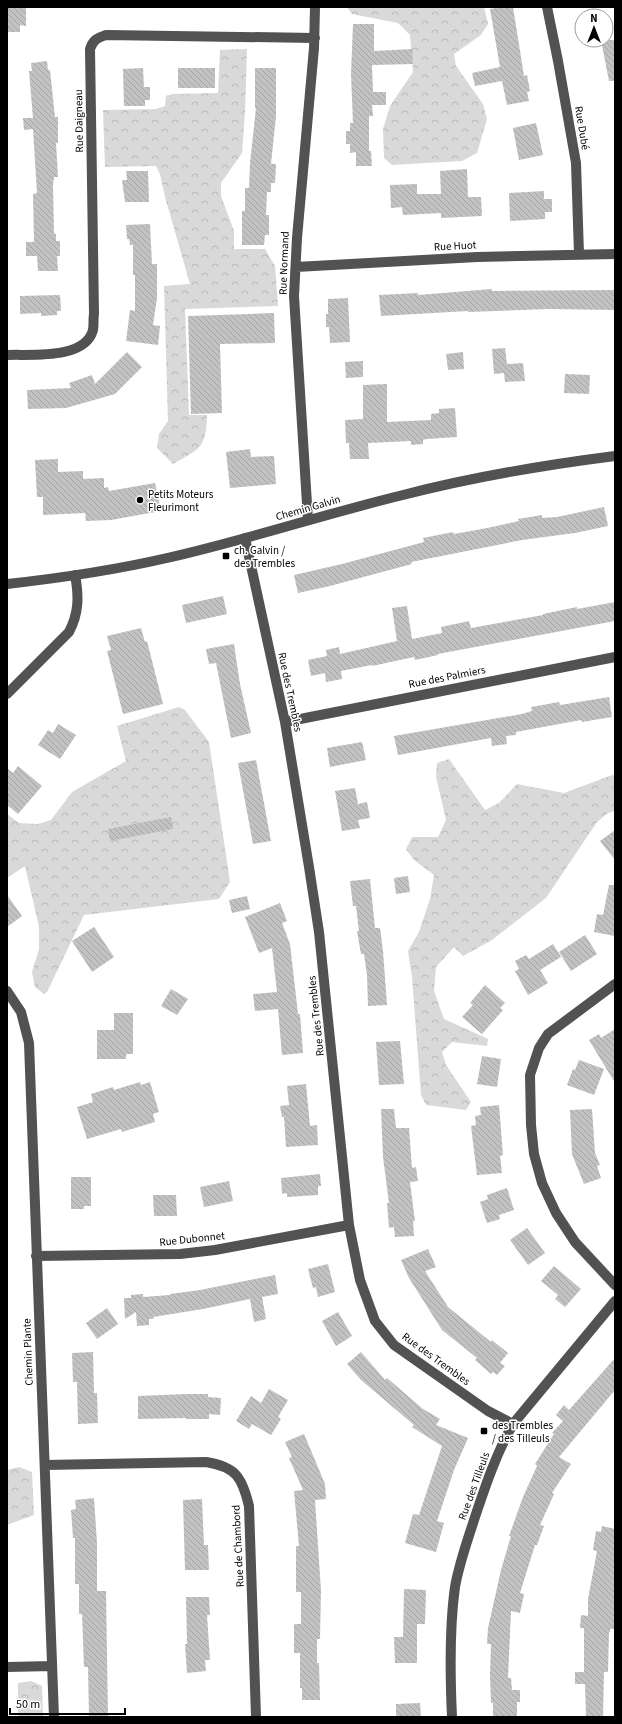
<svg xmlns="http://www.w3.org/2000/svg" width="622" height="1724" font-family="'Source Sans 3',sans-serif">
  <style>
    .forest { fill: url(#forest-crowns) }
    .building { fill: url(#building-back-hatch) }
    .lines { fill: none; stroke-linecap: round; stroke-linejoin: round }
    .minor { stroke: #525252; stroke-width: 10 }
    .poi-dot { fill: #000; stroke: #fff; stroke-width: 1.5 }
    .labels { text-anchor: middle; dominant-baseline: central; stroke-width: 3; stroke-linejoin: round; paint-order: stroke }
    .street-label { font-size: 11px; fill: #000; stroke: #fff }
    .poi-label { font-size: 11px; fill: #000; stroke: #fff; text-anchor: start }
  </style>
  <defs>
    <pattern id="forest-crowns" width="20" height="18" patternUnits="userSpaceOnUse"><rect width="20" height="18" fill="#d9d9d9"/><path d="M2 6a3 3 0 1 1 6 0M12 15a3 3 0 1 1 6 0" fill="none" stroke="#b8b8b8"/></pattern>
    <pattern id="building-back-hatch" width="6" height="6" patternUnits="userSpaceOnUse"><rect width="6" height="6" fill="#c2c2c2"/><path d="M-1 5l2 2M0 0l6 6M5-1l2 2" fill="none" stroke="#a5a5a5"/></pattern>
  </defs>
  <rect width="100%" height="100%" fill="#fff"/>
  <!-- forest -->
  <path class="forest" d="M347 7H484L488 24 481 35 454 54 456 66 483 104 487 119 477 153 462 161 392 165 384 158 383 129 390 106 413 72 410 35 398 23 352 14Z
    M247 49 245 113 242 153 221 183V196L234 231V249H265L275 266 278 306 185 309 189 415H207C206 448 201 448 173 464L157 448 159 434 168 421 164 286 190 284 165 197 160 174 156 166 105 167 103 110 156 109 165 106 166 96 172 94 218 93 220 50Z
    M179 707 185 710 209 742 230 882 219 899 84 915 47 992 44 994 35 987 32 972 39 949V927L25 866 7 878V814L19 823 38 824 51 820 72 792 126 761 117 726Z
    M449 759 485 810 499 803 517 784 564 793 615 774V811L608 813 597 822 546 898 492 940 463 956 454 947 436 967 434 991 444 1019 488 1039 487 1046 452 1042 442 1052 446 1065 471 1102 466 1110 426 1105 421 1095 412 977 408 951 419 932 430 899 434 875 414 860 406 849 412 837H438L446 820 436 777 437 763Z
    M19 1467 32 1472 34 1515 7 1525V1470Z
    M31 1681 42 1686 43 1717H18V1683Z"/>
  <!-- building -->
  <path class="building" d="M7 7H26V26L20 25V32H7Z
    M502 7H513L524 76 527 75 530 91 527 92 529 101 507 105 502 81 475 86 472 73 500 67 490 9Z
    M353 24H374V51L412 49 413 64 372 65 373 92H386V105H372L373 116H369V151H371L372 166H356V152L350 153V144H346V131H350V123H353L351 74Z
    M601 40H615V81H609Z
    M47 61 48 70H50L55 117H58V143H56L58 177H54L53 185 54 234H56V241H60V256H57L58 271H38L37 256H26V242H34L33 194 37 193 33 129 24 130 23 118H33L29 71H32L31 63Z
    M143 68 144 87H150V100H145V106H124L123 69Z
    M178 68H215V88H178Z
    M255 68H276V116L271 164H276L275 183H271V192H267L266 215H269V235H265L264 245H242V211H245V188H249L250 163 256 108H255Z
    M536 123 543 155 519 160 513 128Z
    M467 169 468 197H481L482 216 441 218V213L403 215 402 207 391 208 390 185 417 184V194H441L440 171Z
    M126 171H148L149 202H125L122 180H127Z
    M544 191V199H552V212H545V219L510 221 509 193Z
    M150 224 152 264H157V298L153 325 160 326 158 345 126 341 130 310 135 311V275H133V245H130L129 239H127L126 225Z
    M492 289V291L615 290V310L548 309 468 312V311L381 316 379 295 418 293V295Z
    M60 295 61 311H57V315L41 316V313L20 314V296Z
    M348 298 350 342 330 343 329 327H326V314H328V299Z
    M274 313 275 343 220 344 222 413 191 414 188 316Z
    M505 348 507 364 523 363 525 381 505 382 504 373 494 374 492 349Z
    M127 352 142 367 115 394 66 408 28 409 27 390 71 388 69 383 92 375 95 384Z
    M463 352 464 369 448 370 446 354Z
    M363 361V377L346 378 345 362Z
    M565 374 590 375 589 394 564 393Z
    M387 384V422L431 420V414L439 413V409L455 408 457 437 427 439 423 440V444L411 445V441L368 443 369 459H350L349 443H346L345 420 363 419V385Z
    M250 449 251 457 274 456 276 484 230 488 226 452Z
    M58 459V472L83 471V479L104 478V488L108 487 109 491 155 483 161 511 111 520 86 521 85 513 43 515V497H37L35 460Z
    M604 507 608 526 575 533 522 540 411 562 412 564 330 586 298 593 294 575 342 564 424 542 423 538 453 532 454 534 487 528 519 521 518 519 542 515V518L557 517Z
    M223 596 227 614 186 623 182 605Z
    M615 602V621L438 654V655L415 660 414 657 372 666V665L341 671 342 679 326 682 325 673 311 676 308 660 327 656 326 650 339 647 340 654 397 641 392 608 407 606 412 639 442 633 441 627 469 621 471 628 543 615V614L577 607V609Z
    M141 628 145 642 147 641 163 704 123 714 107 651 111 650 107 636Z
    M234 644 240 684 251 733 231 738 216 663 209 664 206 649Z
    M609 697 612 717 582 722 581 720 516 732V735L506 736 507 744 492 746 491 738 398 755 394 736 522 714 532 711 531 707 559 702 560 705Z
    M58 724 76 735 60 759 38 745 48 730 53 733Z
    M362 742 366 760 330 767 327 748Z
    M256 760 271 841 253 844 238 763Z
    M18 766 42 786 18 814 7 805V768L13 773Z
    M355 788 358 804 367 802 370 818 358 820 360 828 342 831 335 791Z
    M171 817 173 829 110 841 108 829Z
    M615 830V860L600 841Z
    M408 876 410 892 396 894 394 878Z
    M370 879 375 928H380L383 951 387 1005 368 1006 367 975 364 954H361L357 931H359L356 906H353L350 881Z
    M609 885H615V936L594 932 597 914 603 915Z
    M7 895 22 916 7 927Z
    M247 896 250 909 232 913 229 900Z
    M280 903 287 921 282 923 290 944 298 1014H300L303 1053 282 1055 278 1009 255 1011 253 994 277 992 272 948 259 953 245 917Z
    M94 927 114 957 92 972 72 941Z
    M585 935 597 954 571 971 559 952Z
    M553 944 561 957 540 970 548 983 528 995 515 971 519 969 515 961 526 955 529 959Z
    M485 985 505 1003 500 1008 503 1010 482 1034 462 1017 473 1005 470 1003Z
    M171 989 188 999 177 1015 161 1006Z
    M114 1013H133V1054H126V1059H97V1030H114Z
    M615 1029V1083L589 1040 599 1034 601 1038Z
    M400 1041 404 1084 379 1085 376 1042Z
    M482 1056 501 1059 497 1087 477 1084Z
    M579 1060 604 1069 594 1095 567 1085 573 1069 575 1070Z
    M140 1082 141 1085 150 1082 159 1112 153 1114 155 1122 122 1132 121 1129 87 1139 77 1107 93 1102 91 1094 113 1087 114 1090Z
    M306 1084 310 1126 317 1125 318 1145 286 1147 284 1117H282L280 1106 289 1105 287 1086Z
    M499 1105 503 1155 500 1156 502 1173 477 1175 471 1126 476 1125 475 1116 481 1115 480 1107Z
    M381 1109H394L396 1128H409L412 1168 416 1167 418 1181 410 1182 415 1221H413L414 1236 395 1237 394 1227 389 1228 387 1203H389L383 1157Z
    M592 1109 595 1153 600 1165 597 1166 601 1178 584 1184 572 1154 570 1110Z
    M320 1174 321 1186H318V1195L287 1197V1193L282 1194 281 1178Z
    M71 1177H91V1206H84V1209H71Z
    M229 1181 233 1201 204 1207 200 1187Z
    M507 1188 514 1210 499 1215 500 1219 487 1223 480 1202 488 1199 487 1195Z
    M153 1195H176L177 1216H154Z
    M527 1228 545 1253 528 1265 510 1240Z
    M428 1249 436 1267 425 1271 448 1307 491 1342 492 1340 508 1353 500 1363 505 1366 497 1375 493 1372 491 1374 475 1360 477 1358 442 1330 409 1278 401 1260Z
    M328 1264 335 1292 318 1297 316 1287 313 1288 308 1269Z
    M554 1266 581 1289 565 1307 555 1299 558 1295 541 1281Z
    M275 1275 278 1294 262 1297 266 1319 254 1322 250 1299 203 1309 153 1317 154 1319H149V1325L137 1326 136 1312 125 1319 124 1298H131V1295L143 1294V1297L170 1295V1294L200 1290Z
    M107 1308 118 1324 97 1339 86 1323Z
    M338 1312 352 1336 336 1346 322 1321Z
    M93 1352 94 1393H97L98 1423 78 1424 77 1382H73L72 1353Z
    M361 1352 385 1380 387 1378 423 1409 440 1419 436 1425 468 1438 454 1470 437 1521 444 1523 436 1552 405 1543 413 1514 419 1515 442 1446 412 1427 414 1425 361 1380 347 1364Z
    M615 1358V1390L559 1457 571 1464 552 1493 554 1494 540 1525 544 1526 537 1545H535L520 1593 524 1594 520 1613 511 1611 508 1678H511L512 1690H520V1702H517V1717H493V1703H491L490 1675 491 1644H487L488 1628 501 1570 511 1536H509L523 1497 537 1466 535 1464 554 1434 552 1433 563 1421 556 1415 564 1405 569 1410Z
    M269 1389 288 1400 278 1417 281 1419 271 1435 252 1424 249 1429 236 1421 251 1396 261 1403Z
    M187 1394H208V1397L221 1398 220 1415 209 1414V1419H186V1418L138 1419V1396Z
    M304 1434 325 1484 326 1499 315 1500 321 1590 320 1639H317V1663H319L320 1700H302V1688H300V1653H294V1624H301V1592H296V1546H299L294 1491 303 1490 289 1458 292 1457 285 1442Z
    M94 1498 97 1543V1591H106L108 1717H89L88 1667H84L82 1614H79V1584H75V1538H73L71 1510 76 1509 75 1500Z
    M202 1499 204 1545H208L209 1570H185L183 1500Z
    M602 1526 615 1529V1629H610V1632H609L608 1672H604L603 1717H586L585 1684H575V1672H584V1628H580L581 1615 588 1616V1599L597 1551 593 1550 596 1531 601 1532Z
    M404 1589 426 1590 425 1624H417V1663H395L394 1637H403Z
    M186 1597H209L210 1615H207L210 1660H205L206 1671 187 1673 185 1644H187Z
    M420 1703 421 1717H396V1704Z"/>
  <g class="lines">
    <!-- minor -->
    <path class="minor" d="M547 7 558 61 576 163 579 254
      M296 267 477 257 615 254
      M7 355C31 354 85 360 93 330 94 325 93 319 94 314L90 49C93 40 97 38 106 35L315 38
      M308 520 294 296 297 238 314 48 315 7
      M245 538 285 722 309 867 319 932 349 1225 360 1280 375 1321 394 1345 488 1411 513 1424
      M7 584C61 578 115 570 167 558 247 540 324 514 403 495 473 477 544 465 615 456
      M7 694 69 632C79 613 79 596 75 575
      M285 722 615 657
      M615 984 548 1034 539 1048 530 1075 531 1125 534 1154 542 1183 556 1213 575 1242 615 1285
      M7 991 21 1012 29 1043 54 1717
      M36 1256 180 1254 215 1250 349 1225
      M45 1465 206 1462C236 1467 242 1477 249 1506L256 1717
      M7 1667 52 1666
      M452 1717C450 1674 449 1630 455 1587 459 1564 467 1542 474 1520 485 1487 496 1454 513 1424L615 1301"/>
  </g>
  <!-- markers -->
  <g class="poi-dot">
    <circle cx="140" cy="500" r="4"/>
    <rect x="222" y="552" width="8" height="8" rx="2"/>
    <rect x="480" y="1427" width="8" height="8" rx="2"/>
  </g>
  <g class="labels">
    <!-- street labels -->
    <g class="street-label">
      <text transform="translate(79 121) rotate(-91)">Rue Daigneau</text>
      <text transform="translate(582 128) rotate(81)">Rue Dubé</text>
      <text transform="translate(455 246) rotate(-3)">Rue Huot</text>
      <text transform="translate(284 263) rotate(-88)">Rue Normand</text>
      <text transform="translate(308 508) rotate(-16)">Chemin Galvin</text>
      <text transform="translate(447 677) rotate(-11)">Rue des Palmiers</text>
      <text transform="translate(290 692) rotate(78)">Rue des Trembles</text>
      <text transform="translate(316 1016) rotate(-96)">Rue des Trembles</text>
      <text transform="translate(192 1239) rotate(-6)">Rue Dubonnet</text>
      <text transform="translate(28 1352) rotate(-92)">Chemin Plante</text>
      <text transform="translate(436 1359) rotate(36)">Rue des Trembles</text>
      <text transform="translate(474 1486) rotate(-70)">Rue des Tilleuls</text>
      <text transform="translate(238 1546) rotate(-93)">Rue de Chambord</text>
    </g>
    <!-- poi labels -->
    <g class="poi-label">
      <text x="148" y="494">Petits Moteurs<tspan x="148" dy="13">Fleurimont</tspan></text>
      <text x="234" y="550">ch. Galvin /<tspan x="234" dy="13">des Trembles</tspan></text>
      <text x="492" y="1425">des Trembles<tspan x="492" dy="13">/ des Tilleuls</tspan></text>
    </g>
  </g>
  <!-- border -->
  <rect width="622" height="1724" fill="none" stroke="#000000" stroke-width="16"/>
  <!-- north arrow -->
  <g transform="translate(594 28)"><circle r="19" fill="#ffffff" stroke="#999999"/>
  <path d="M0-3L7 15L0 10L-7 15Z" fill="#000000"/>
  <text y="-6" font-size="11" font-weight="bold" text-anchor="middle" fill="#000000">N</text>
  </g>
  <!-- scale -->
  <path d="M10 1708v6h115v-6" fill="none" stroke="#000000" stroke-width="2"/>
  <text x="16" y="1708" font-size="12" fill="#000000" stroke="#ffffff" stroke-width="3" paint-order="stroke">50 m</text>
</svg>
